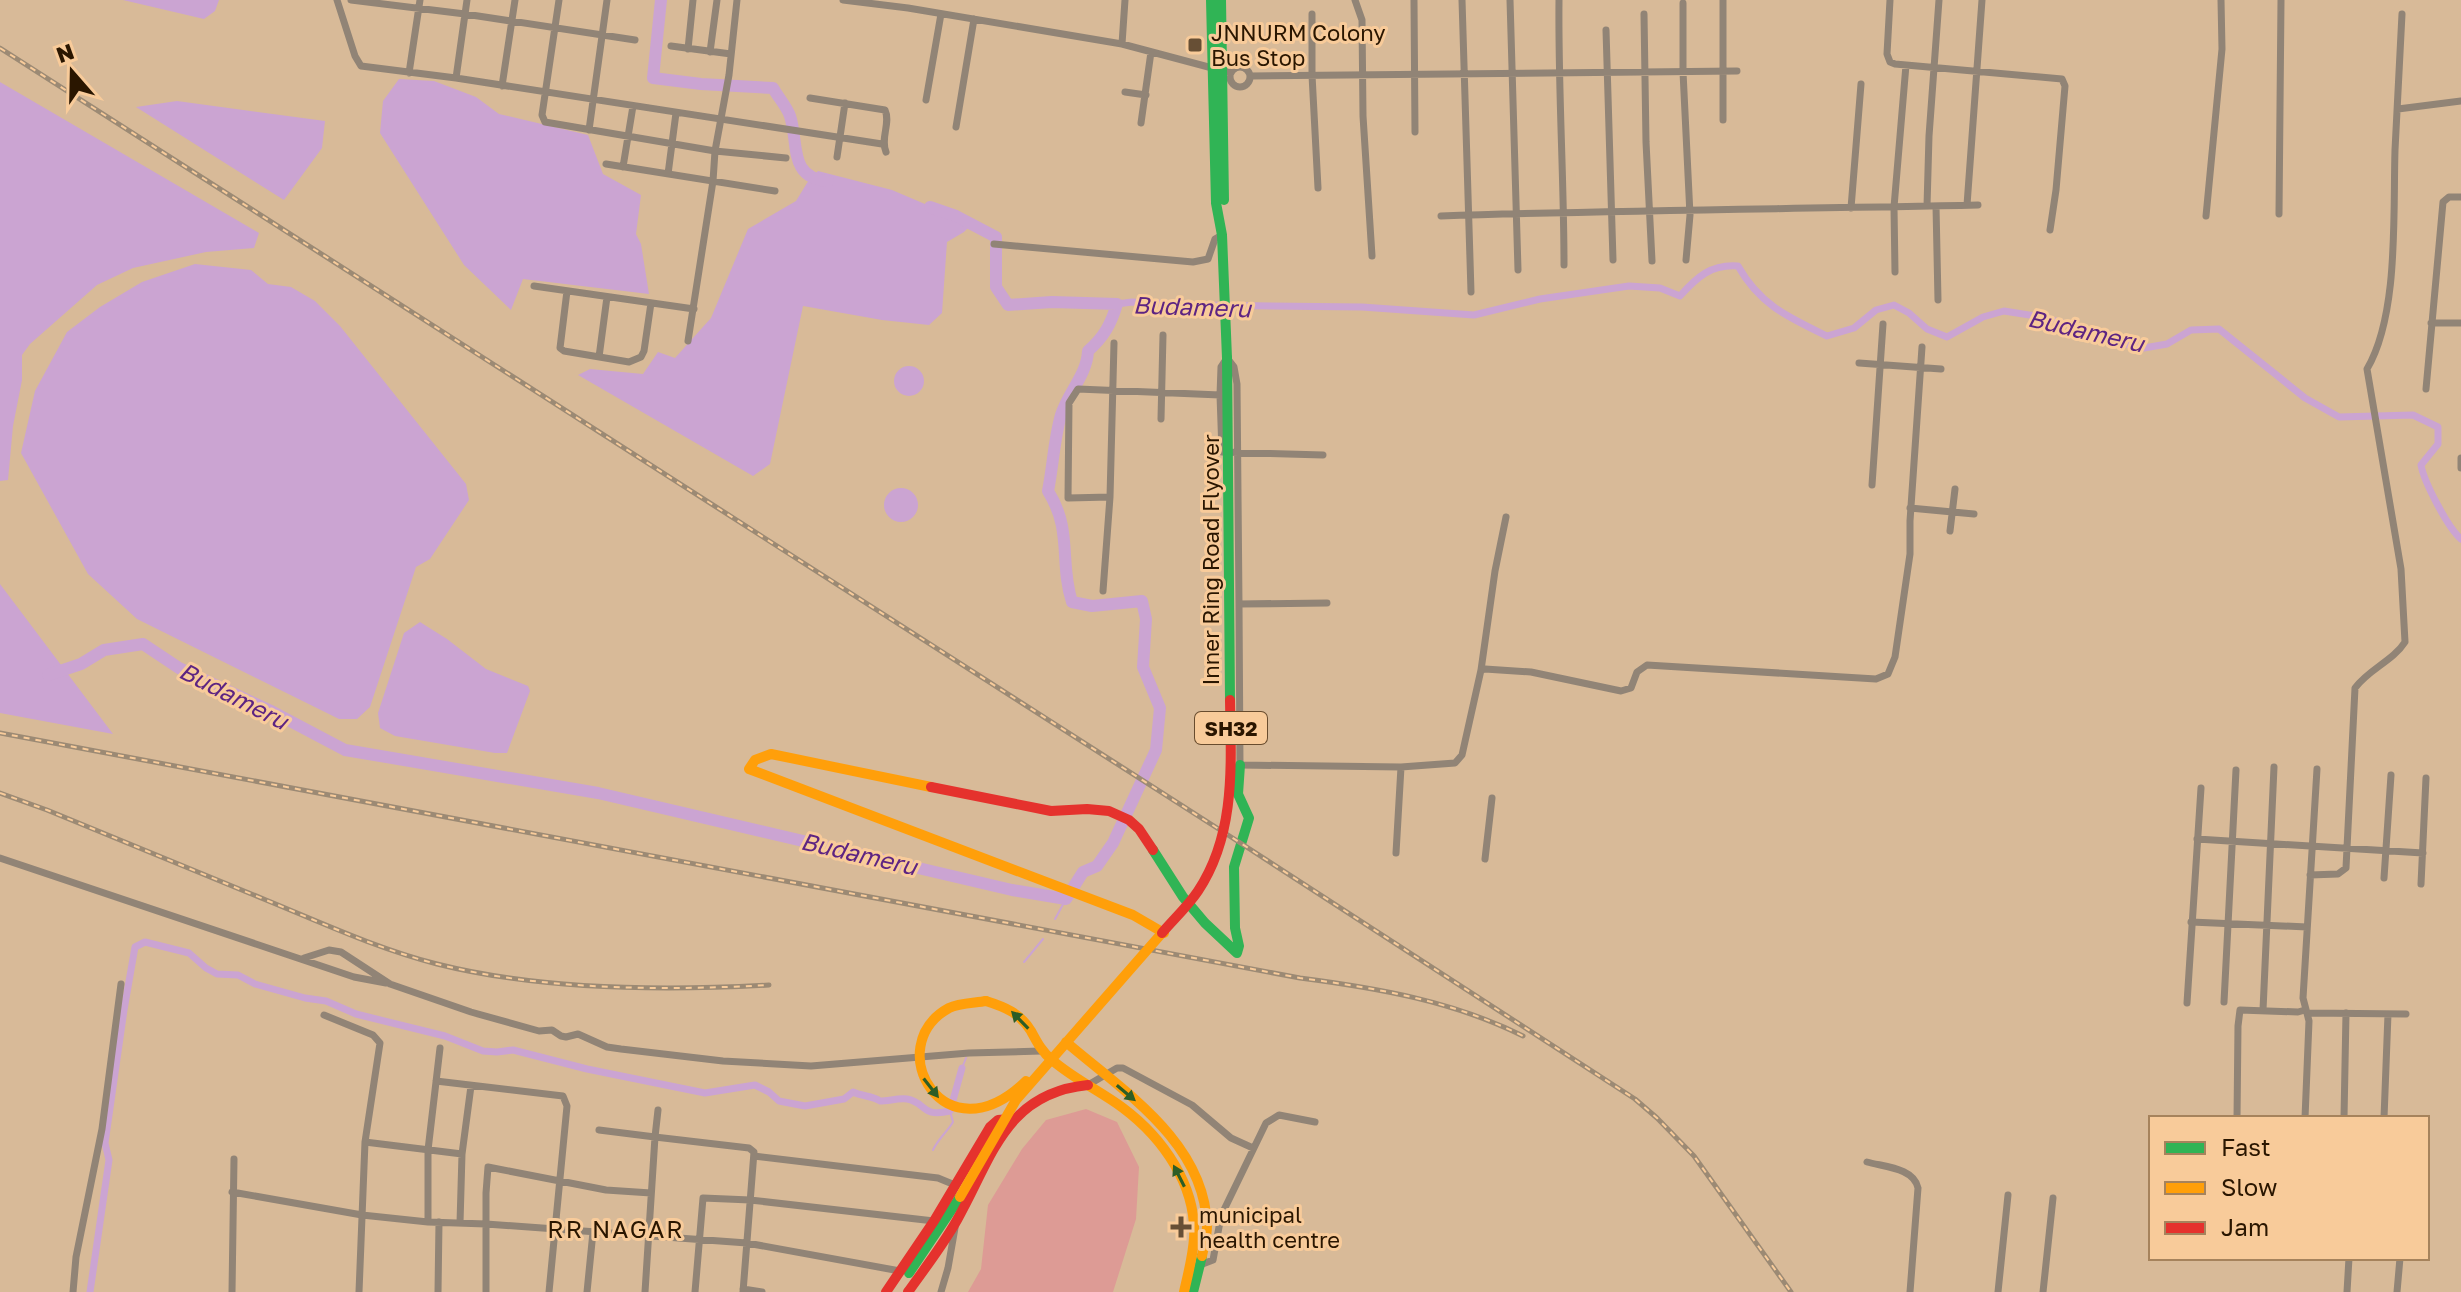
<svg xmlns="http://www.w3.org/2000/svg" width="2461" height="1292" font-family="'Golos Text',sans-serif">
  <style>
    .green { fill: #dd9b95 }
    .water { fill: #cba4d2 }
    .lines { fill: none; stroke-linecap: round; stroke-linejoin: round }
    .stream { stroke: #cba4d2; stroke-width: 2 }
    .canal { stroke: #cba4d2; stroke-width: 7 }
    .river { stroke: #cba4d2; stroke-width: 12 }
    .street { stroke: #918476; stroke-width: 7 }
    .fast { stroke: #30b455; stroke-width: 10 }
    .slow { stroke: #ff9f0a; stroke-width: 10 }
    .jam { stroke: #e5322d; stroke-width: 10 }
    .rail-casing { stroke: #9c8a74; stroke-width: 5 }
    .rail { stroke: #f8cb9a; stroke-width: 2; stroke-dasharray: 6; stroke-linecap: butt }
    .fast-bridge { stroke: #30b455; stroke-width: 10 }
    .slow-bridge { stroke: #ff9f0a; stroke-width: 10 }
    .jam-bridge { stroke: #e5322d; stroke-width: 10 }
    .oneway { fill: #2d5d26 }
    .poi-dot { fill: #674f35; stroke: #f8cb9a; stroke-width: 3 }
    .labels { text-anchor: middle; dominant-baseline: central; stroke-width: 6; stroke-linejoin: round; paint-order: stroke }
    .shield { fill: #f8cb9a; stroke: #684c2e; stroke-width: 2 }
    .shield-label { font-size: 20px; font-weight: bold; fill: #2a1600 }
    .poi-label { font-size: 22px; fill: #2a1600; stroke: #f8cb9a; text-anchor: start }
    .street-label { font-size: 22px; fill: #2a1600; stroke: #f8cb9a }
    .water-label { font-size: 24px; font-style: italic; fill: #5d2482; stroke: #f8cb9a }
    .neighbourhood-label { font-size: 24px; letter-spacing: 2px; fill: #2a1600; stroke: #f8cb9a }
  </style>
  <rect width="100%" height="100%" fill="#d8ba98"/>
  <!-- green -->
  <path class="green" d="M1086 1109 1117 1122 1139 1167 1136 1219 1113 1292H968L981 1269 988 1205 1022 1149 1046 1120Z"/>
  <!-- water -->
  <path class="water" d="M123 0H219L215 11 204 19Z
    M399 79 434 81 476 97 499 114 588 135 603 174 641 195 636 234 641 244 649 294 523 279 511 310 464 265 380 133 383 101Z
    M0 82 259 233 254 248 206 252 133 268 97 285 30 344 22 355V380L13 426 8 480 0 481Z
    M177 101 325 121 322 148 284 200 136 107Z
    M818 171 892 190 972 224 964 232 947 242 942 313 929 325 882 320 803 306 770 464 753 476 578 375 590 369 643 374 658 352 675 358 711 318 748 229 796 201 807 183Z
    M195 264 251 270 268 284 291 287 315 301 340 326 466 484 469 500 430 559 416 567 370 707 357 719H339L137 619 88 574 21 453 35 391 67 332 100 307 142 282Z
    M894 381a15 15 0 1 1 30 0a15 15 0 1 1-30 0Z
    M884 505a17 17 0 1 1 34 0a17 17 0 1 1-34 0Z
    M0 584 113 734 0 713Z
    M420 622 447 639 486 669 528 686 530 691 507 753H495L395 736 380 728 378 713 404 633Z"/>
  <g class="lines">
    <!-- stream -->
    <path class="stream" d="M1055 919 1066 899
      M1024 962 1043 939
      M962 1068 966 1058
      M933 1150C938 1139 947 1132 953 1122L950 1111"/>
    <!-- canal -->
    <path class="canal" d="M1117 304 1132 302 1197 305 1362 307 1474 315 1540 299 1629 286 1660 288 1680 296C1697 277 1711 264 1738 266 1760 305 1788 317 1827 336L1854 328 1876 310 1894 305 1909 313 1927 329 1947 337 1983 317 2004 311 2042 317 2098 333 2116 342 2144 348 2167 344 2191 330 2219 329 2305 398 2339 417 2413 415 2438 427V444L2421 465C2424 482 2448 528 2461 539
      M90 1292 109 1160 105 1143 124 1010 135 947 145 942 189 953 206 968 217 974 238 975 255 984 305 998 326 1001 356 1014 445 1036 483 1051 497 1052 513 1050 587 1069 705 1093 755 1085 769 1092 779 1101 805 1106 844 1099 853 1092C861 1096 873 1096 880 1101 889 1101 897 1098 907 1099 926 1102 921 1118 950 1111L962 1068"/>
    <!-- river -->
    <path class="river" d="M661 0 653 78 701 84 773 88C778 97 787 107 790 116 799 143 788 178 828 181
      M48 675 81 664 104 650 143 644 179 668 273 712 345 750 598 793 1012 890 1066 899 1083 872 1097 866 1113 843 1156 750 1160 708 1143 667 1146 619 1142 601 1092 606 1072 602C1059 561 1073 531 1048 491 1053 466 1054 439 1061 415 1068 392 1087 375 1088 351 1104 337 1111 324 1117 304L1052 302 1008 305 996 287V237L956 216 930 207"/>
    <!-- street -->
    <path class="street" d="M337 0 355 56 361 66 456 78 882 144
      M351 0 465 14 635 40
      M559 0 542 115 545 122 715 151 786 158
      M843 0 908 8 1122 44 1231 73
      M1355 0 1362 20 1363 116 1372 256
      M1414 0 1415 132
      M1462 0 1471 292
      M1510 0 1518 270
      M1559 0C1558 88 1564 177 1564 265
      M1723 0V120
      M1890 0 1887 54 1890 62 1895 64 2062 79 2065 86 2056 190 2050 230
      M1683 3V72L1690 215 1686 260
      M1312 14V75L1318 188
      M1644 14 1646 142 1652 261
      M1606 30 1613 260
      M1122 44 1125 0
      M671 46 731 54
      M688 49 693 0
      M710 52 717 0
      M1230 77a10 10 0 1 1 20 0a10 10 0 1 1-20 0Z
      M409 73 420 0
      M1250 76 1737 71
      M456 78 467 0
      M502 86 515 0
      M1125 92 1146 95
      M810 98 885 110C891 123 880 138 886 152
      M926 100 941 14
      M2398 109 2461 101
      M1141 123 1151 52
      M956 127 974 19
      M589 130 607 0
      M837 157 845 103
      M606 164 775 191
      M623 167 633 106
      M668 174 676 113
      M1967 205 1982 0
      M1927 206 1929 136 1939 0
      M1936 206 1938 300
      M1851 208 1861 84
      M2279 214 2281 0
      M1441 216C1620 210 1799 209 1978 205
      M2206 216 2222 49 2221 0
      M994 244 1193 262 1208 259 1215 239 1222 235
      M1895 272 1894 207 1906 65
      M534 286 694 309
      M567 291 560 348 564 351 629 362 641 357 644 351 651 303
      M2431 323H2461
      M688 341 713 181 715 151 729 75 737 0
      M599 357 607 297
      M1859 363 1941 369
      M2426 389 2443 202 2449 197H2461
      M1220 395 1221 367 1227 358 1234 367 1237 384 1239 604
      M1161 419 1163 335
      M2461 458V468
      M1872 485 1883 324
      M1110 497 1068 498 1069 403 1078 389 1220 395 1222 452 1323 455
      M1910 508 1974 514
      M1950 531 1955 489
      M1103 591 1110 497 1114 343
      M1327 603 1239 604 1240 765 1401 767 1455 763 1462 755 1481 670 1495 571 1506 517
      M1481 670 1485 669 1531 672 1621 691 1631 688 1637 672 1647 665 1876 679 1888 674 1895 657 1910 554V521L1922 347
      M2197 839 2423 853
      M1396 853 1401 767
      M0 858 354 977 386 983
      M1485 859 1492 798
      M2310 875 2338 874 2346 868 2355 688C2369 669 2393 661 2405 642L2401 569 2367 369C2399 315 2393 213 2395 150 2397 105 2400 59 2402 14
      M2384 878 2391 775
      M2421 884 2426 778
      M2191 922 2307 927
      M304 958 329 950 341 952 390 984 471 1012 539 1031 552 1030 561 1036 566 1037 578 1034 607 1047 621 1049 723 1061 811 1066 969 1053 1041 1051
      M2224 1002 2236 770
      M2187 1003 2201 788
      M2263 1010 2274 767
      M2309 1013 2406 1014
      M324 1015 373 1035 380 1043 365 1142 359 1292
      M436 1081 563 1096 567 1106 549 1292
      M1088 1085 1117 1068H1123L1192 1105 1231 1138 1253 1148
      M2237 1118 2238 1026 2240 1010 2298 1012 2305 1010
      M2305 1118 2309 1021 2303 998 2317 769
      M2344 1118 2346 1013
      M2384 1118 2388 1014
      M599 1130 655 1137 658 1110
      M365 1142 462 1154
      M754 1156 938 1178 955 1185
      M1867 1162C1885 1167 1914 1168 1918 1188L1910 1292
      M232 1192 362 1215 428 1222 486 1224 747 1243 900 1271
      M428 1222V1150L440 1048
      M460 1223 462 1154 471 1086
      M1200 1265 1213 1260 1221 1216 1266 1123 1279 1115 1315 1122
      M743 1289 762 1292
      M73 1292 76 1257 102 1129 121 984
      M232 1292 234 1159
      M438 1292 439 1222
      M486 1292V1193L488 1167 606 1190 651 1193
      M587 1292 593 1232
      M645 1292 655 1137 749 1148 754 1152 743 1292
      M695 1292 703 1198 750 1200 934 1221
      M941 1292 948 1268 955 1228
      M1998 1292 2008 1195
      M2043 1292 2053 1198
      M2347 1292 2349 1258
      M2397 1292 2400 1258"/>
    <!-- fast -->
    <path class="fast" d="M1211 0 1216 203 1222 235 1227 358
      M1221 0 1224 200
      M1153 850 1183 897 1205 923 1237 953 1239 946 1235 928 1234 867 1249 818 1238 794 1240 765
      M909 1273 960 1197
      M1193 1292 1202 1256"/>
    <!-- slow -->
    <path class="slow" d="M931 787 771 754 755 760 749 769 1133 915 1164 933
      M986 1001C1005 1007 1020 1013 1031 1031 1037 1042 1042 1052 1052 1060 1074 1079 1100 1091 1123 1108 1163 1138 1197 1186 1194 1238 1193 1256 1188 1274 1184 1292"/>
    <!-- jam -->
    <path class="jam" d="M931 787 1051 811 1087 809 1109 811 1129 820 1139 829 1153 850
      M886 1292 934 1221 990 1127 998 1120 1009 1119
      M908 1292C925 1268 943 1245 957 1220 992 1158 1005 1093 1088 1085"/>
    <defs>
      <path id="rail" d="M0 48 1242 844 1635 1099 1657 1118 1694 1156 1791 1292
        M0 733 1300 978C1377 988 1453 1001 1523 1036
        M0 793 47 810C120 840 193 870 266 900 322 923 378 949 437 964 540 990 663 991 769 985"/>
    </defs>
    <!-- rail casing -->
    <use href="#rail" class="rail-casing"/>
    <!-- rail -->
    <use href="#rail" class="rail"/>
    <!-- fast-bridge -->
    <path class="fast-bridge" d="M1227 358 1230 700"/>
    <!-- slow-bridge -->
    <path class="slow-bridge" d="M986 1001C975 1003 959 1003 949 1008 880 1046 944 1161 1026 1081
      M1066 1042C1123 1091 1205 1142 1207 1226 1207 1236 1204 1246 1202 1256
      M960 1197 1016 1100 1162 933"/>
    <!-- jam-bridge -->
    <path class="jam-bridge" d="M1162 933C1174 919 1188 906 1198 891 1236 834 1231 765 1230 700"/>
  </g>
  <!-- one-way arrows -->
  <defs><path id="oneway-solid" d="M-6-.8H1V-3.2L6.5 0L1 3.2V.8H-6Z" transform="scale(2)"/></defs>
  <g class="oneway">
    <use href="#oneway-solid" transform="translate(1020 1020) rotate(-134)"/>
    <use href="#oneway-solid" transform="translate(931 1088) rotate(52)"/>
    <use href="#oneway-solid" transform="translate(1126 1093) rotate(40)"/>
    <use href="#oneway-solid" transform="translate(1179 1176) rotate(-117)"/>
  </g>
  <!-- markers -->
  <g class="poi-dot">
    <rect x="1187" y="37" width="16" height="16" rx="4"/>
    <path d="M1177 1215h8v8h8v8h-8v8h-8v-8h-8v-8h8z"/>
  </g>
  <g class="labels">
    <!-- shield labels -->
    <rect class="shield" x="1195" y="712" width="72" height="32" rx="6"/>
    <g class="shield-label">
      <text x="1231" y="728">SH32</text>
    </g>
    <!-- poi labels -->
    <g class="poi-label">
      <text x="1211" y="32">JNNURM Colony<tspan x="1211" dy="25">Bus Stop</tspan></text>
      <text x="1199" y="1214">municipal<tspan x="1199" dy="25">health centre</tspan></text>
    </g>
    <!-- street labels -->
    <g class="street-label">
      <text transform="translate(1210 560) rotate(-90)">Inner Ring Road Flyover</text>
    </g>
    <!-- water labels -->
    <g class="water-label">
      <text transform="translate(1192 306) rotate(2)">Budameru</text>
      <text transform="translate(2086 330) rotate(13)">Budameru</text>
      <text transform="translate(234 695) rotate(27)">Budameru</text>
      <text transform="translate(859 853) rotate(13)">Budameru</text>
    </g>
    <!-- neighbourhood labels -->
    <g class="neighbourhood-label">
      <text x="616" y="1228">RR NAGAR</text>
    </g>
  </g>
  <!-- legend -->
  <rect x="2149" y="1116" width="280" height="144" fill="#f8cb9a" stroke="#a6835c" stroke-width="2"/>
  <rect x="2165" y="1142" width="40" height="12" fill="#30b455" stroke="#a6835c" stroke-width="2"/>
  <text x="2221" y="1156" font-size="24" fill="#2a1600">Fast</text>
  <rect x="2165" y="1182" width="40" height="12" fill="#ff9f0a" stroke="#a6835c" stroke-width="2"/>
  <text x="2221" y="1196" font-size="24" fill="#2a1600">Slow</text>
  <rect x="2165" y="1222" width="40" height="12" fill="#e5322d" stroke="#a6835c" stroke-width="2"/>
  <text x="2221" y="1236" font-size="24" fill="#2a1600">Jam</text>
  <!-- north arrow -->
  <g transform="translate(72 72) rotate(340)" stroke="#f8cb9a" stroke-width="6" paint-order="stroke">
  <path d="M0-6L14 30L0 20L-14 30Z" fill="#2a1600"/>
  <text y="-12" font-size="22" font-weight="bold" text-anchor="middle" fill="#2a1600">N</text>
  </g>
</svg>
